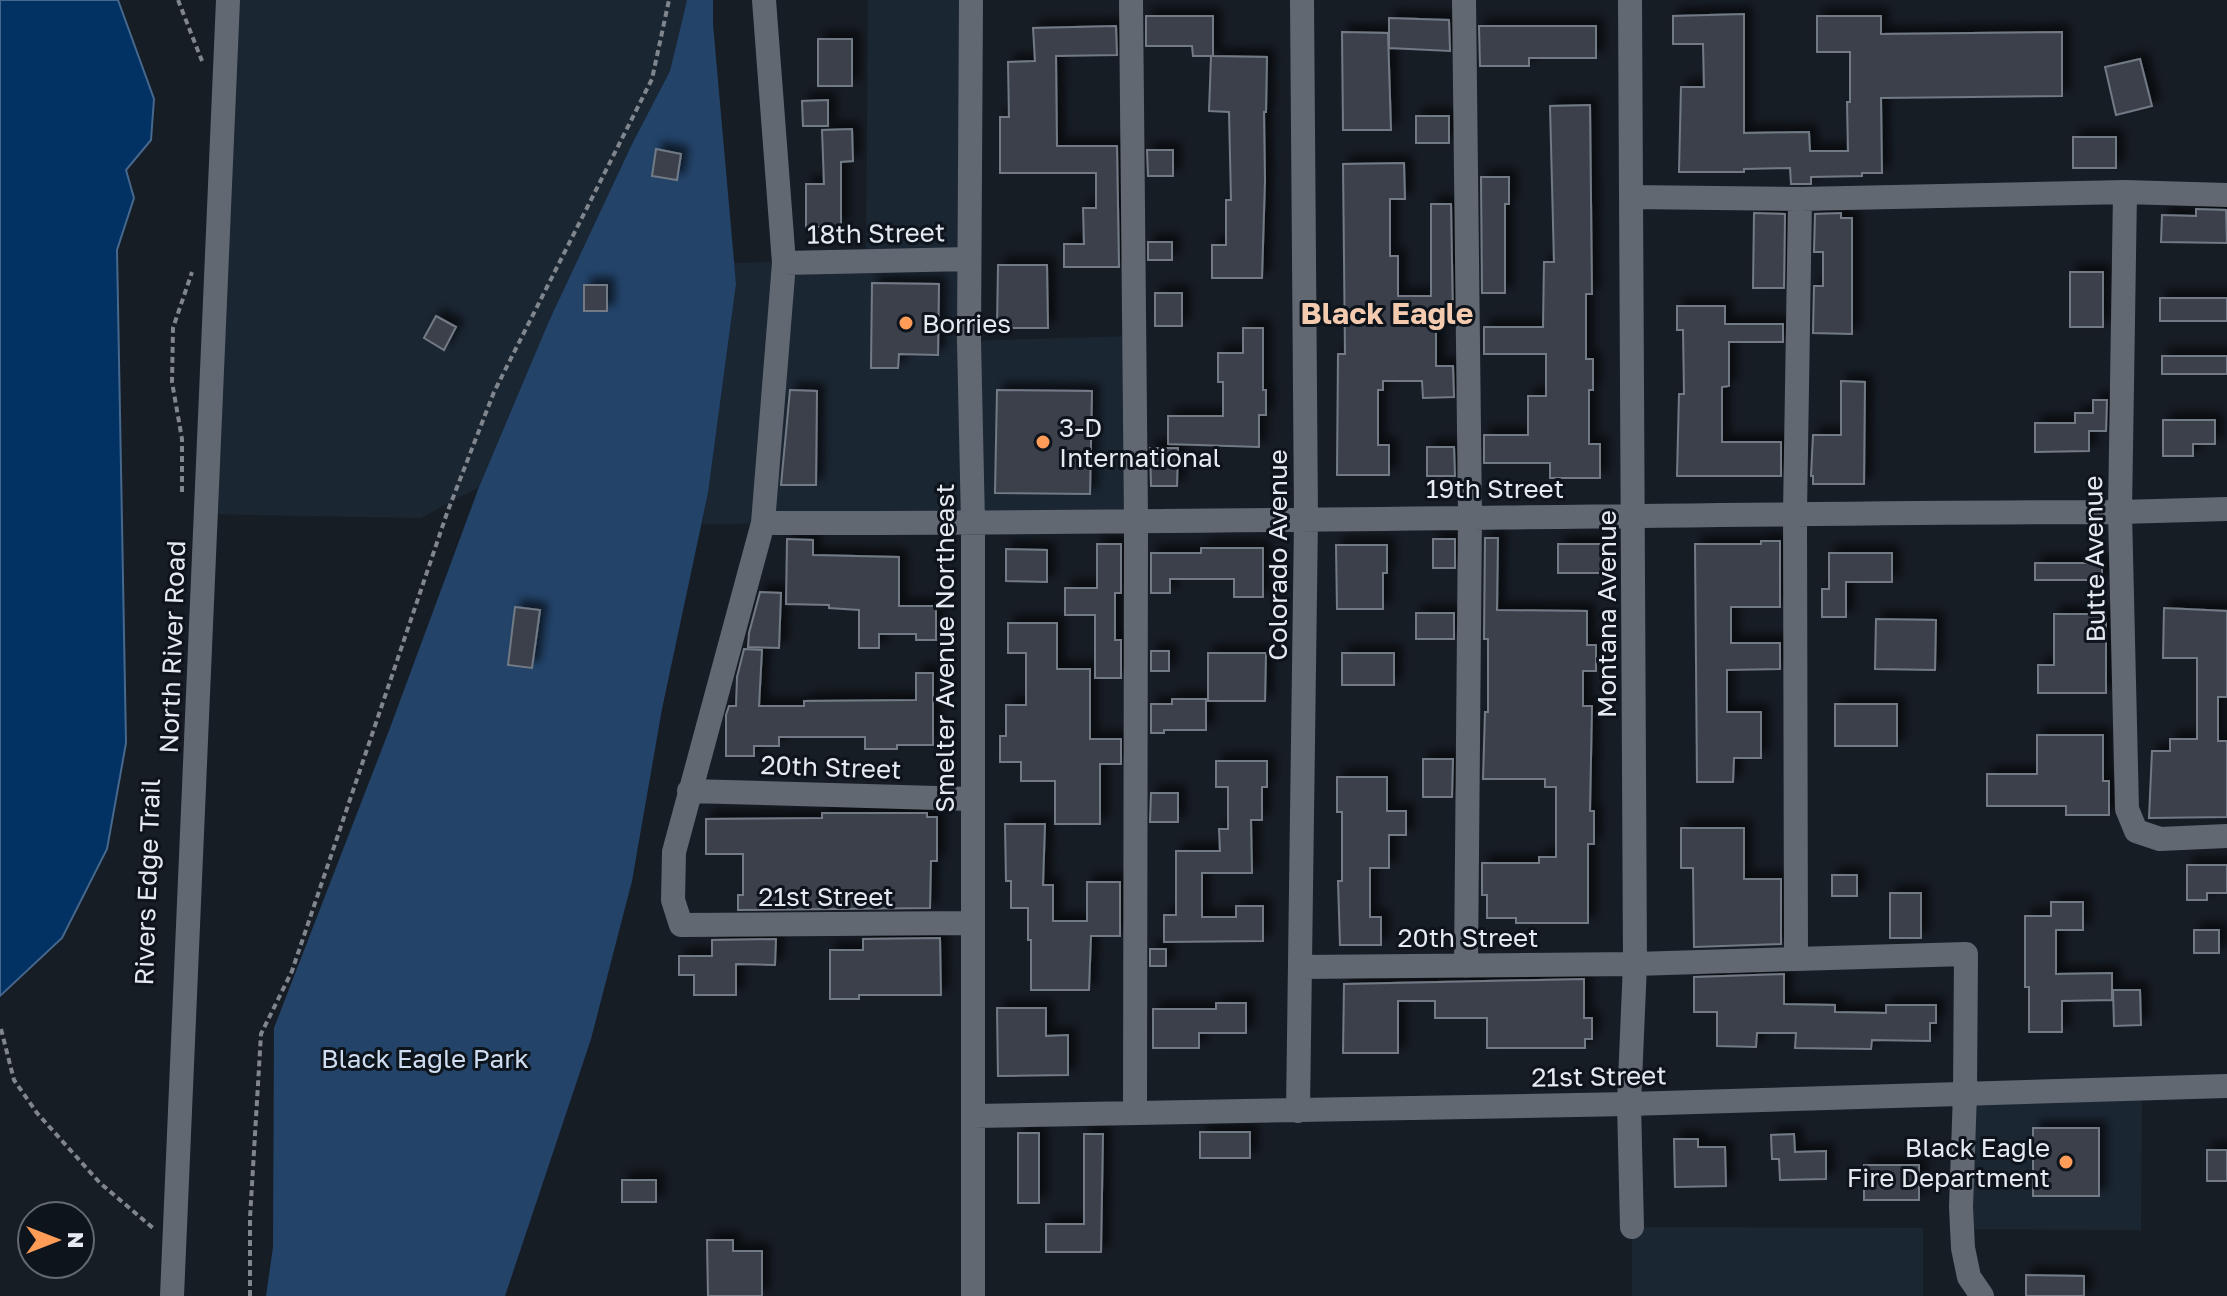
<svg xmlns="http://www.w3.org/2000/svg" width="2227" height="1296" font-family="'Golos Text',sans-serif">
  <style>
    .built { fill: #1b2633 }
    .green { fill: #234369 }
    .water { fill: #023163; stroke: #46688d; stroke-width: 2 }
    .building { fill: #3a414b; stroke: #727a85; stroke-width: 2; filter: url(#shadow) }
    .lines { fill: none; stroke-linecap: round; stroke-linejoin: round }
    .path { stroke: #80868d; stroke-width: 4; stroke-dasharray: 6 4; stroke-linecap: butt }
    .minor { stroke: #616872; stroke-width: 24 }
    .poi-dot { fill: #fe9c58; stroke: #0e141c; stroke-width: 3 }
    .labels { text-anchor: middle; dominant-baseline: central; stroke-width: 6; stroke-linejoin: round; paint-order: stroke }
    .street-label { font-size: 26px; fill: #e5eaf0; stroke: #0e141c }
    .poi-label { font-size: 26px; fill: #e5eaf0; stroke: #0e141c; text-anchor: start }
    .park-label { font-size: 26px; fill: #ceddf1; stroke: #0e141c }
    .quarter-label { font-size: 30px; font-weight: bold; fill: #f5cbb0; stroke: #0e141c }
  </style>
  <defs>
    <filter id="shadow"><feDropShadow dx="7" dy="-7" stdDeviation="4" flood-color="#0009"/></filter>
  </defs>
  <rect width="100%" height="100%" fill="#171d25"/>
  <!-- built -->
  <path class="built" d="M228 0H687L670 71 632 144 549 321 479 487 421 518 206 514Z
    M868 0H971L970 341 1134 336 1136 521 702 524 708 493 736 285 734 263 866 260Z
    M2142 1089 2141 1230 1962 1229 1965 1093Z
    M1632 1227 1923 1228V1296H1632Z"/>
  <!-- green -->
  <path class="green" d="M687 0H713V24L736 284 708 493 662 709 632 881 591 1039 505 1296H266L273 1247 274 1028 390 728 479 487 549 321 632 144 670 71Z"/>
  <!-- water -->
  <path class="water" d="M0 0H118L154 99 151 140 126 170 134 198 117 250 126 743 107 849 62 938 0 996Z"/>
  <!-- building -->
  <path class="building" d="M1744 14V133L1809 132 1810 151H1848L1847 102H1850V52H1817V16H1881V34L2062 32V96L1881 98 1882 173H1862V176L1811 177V184H1791L1790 168 1744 169V172H1679L1681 87H1704L1703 44H1673V16Z
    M1146 16H1213V56L1267 57 1266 112H1264L1265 180 1262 278H1212V245H1226V200H1231L1229 112 1209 111 1211 56H1193L1192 46H1146Z
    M1389 18 1449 20 1450 51 1389 48Z
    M1116 26 1117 55 1056 56 1057 146H1117L1119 267H1064V244H1084L1083 208H1096V173H1000V117H1009L1008 62 1035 61 1033 28Z
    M1479 26H1596V58H1529V66H1480Z
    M1342 32 1388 33 1391 130H1343Z
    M818 39H852V86H818Z
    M2140 59 2152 106 2116 115 2105 67Z
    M828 100V126H803L802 101Z
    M1590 105 1592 294H1586V359H1593V390H1589V444H1600V478H1550V463H1484V435H1528V396H1546V354H1484V327H1543L1544 262H1554L1550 106Z
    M1416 116H1449V143H1416Z
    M852 129 853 161 841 162V227H806V184H824L822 130Z
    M2073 137H2116V168H2073Z
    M656 149 681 154 677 180 652 176Z
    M1147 150H1173V176H1148Z
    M1404 163 1405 199H1390V256H1398V296H1431V204H1451L1453 320 1436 319V366H1453L1454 397 1423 398 1422 381H1383V390H1378V445H1389V475H1337L1338 354H1345L1343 164Z
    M1481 177H1509V204H1505V293H1482Z
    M2196 209 2226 210 2227 243 2161 242 2162 215 2196 216Z
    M1754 213 1785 214 1784 288H1753Z
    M1841 213V218H1852V334L1813 333 1814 286H1823V252H1814L1815 214Z
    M1148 242H1172V260H1148Z
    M998 265H1047L1048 328H997Z
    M2070 272H2103V327H2070Z
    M872 283 939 284 938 355 899 354 898 368H871Z
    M584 285H607V311H584Z
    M1155 293H1182V326H1155Z
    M2160 298H2227V321H2160Z
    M1677 306H1725V324H1783V342H1729V386L1722 387V442H1781V476H1677L1679 394H1684L1683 330H1677Z
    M436 316 456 327 444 350 424 338Z
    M1243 328H1263V390H1266V415H1259V447L1168 444V416H1223V382H1218V353H1243Z
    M2162 356H2227V374H2162Z
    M1841 381 1865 382 1864 484H1813V476H1811L1813 435H1841Z
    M790 390 817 391 816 485H781Z
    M997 390 1092 391 1090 494 995 493Z
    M2093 400H2107L2106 431H2089V451L2035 452V423H2075V413H2093Z
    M2163 420H2215V444H2193V456H2163Z
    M1427 447H1454L1455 476H1427Z
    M1150 448H1178L1177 486H1151Z
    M1485 538H1498L1497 610 1587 611V645H1596V671H1583V706H1592L1590 811H1594V844H1588V923H1516V918H1487V895H1482V863H1539V857H1556V787H1545V779H1483L1485 712H1488V639H1484Z
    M787 539 813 540V555L899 557V606H936V640H916V634H879V648H859V610L829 608V605L786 604Z
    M1433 539H1455V568H1433Z
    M1761 541H1780V607H1731V643H1780V669L1727 670V712H1761V758H1734L1733 782H1697L1695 544H1761Z
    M1097 544H1121V593H1115V640H1121V678H1095V615H1065V588H1097Z
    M1558 544H1602V573H1558Z
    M1336 545H1387V573H1383V609H1337Z
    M1201 548H1263V597H1234V579H1170V593H1151V553H1201Z
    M1006 549 1047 550V582L1006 581Z
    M1829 553H1892V582H1846V617H1822V589H1829Z
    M2035 563H2102V580H2035Z
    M760 592 781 593 779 648 748 647 749 633Z
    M515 607 540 610 532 668 508 665Z
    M2164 608 2227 611V697H2218V741H2227V817L2149 818 2152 751H2170V739H2197V658H2163Z
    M1416 613H1454V639H1416Z
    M2054 614H2106V693H2038V665H2054Z
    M1876 619 1936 620 1935 670 1875 669Z
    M1008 623H1057V669H1090V739H1121V764H1100V824H1055V781H1021V762H1000V736H1006V705H1026V653H1008Z
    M744 649 762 650 759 706H804V701L916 700V673H933V745H897V749H865V737H779V746H754V756H726V715L729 706H736L737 677Z
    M1151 651H1169V671H1151Z
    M1208 653H1266L1265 701H1208Z
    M1342 653H1394V685H1342Z
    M1172 699H1206V730H1164V733H1151V704H1172Z
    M1835 704H1897V746H1835Z
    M2037 735H2103V781H2109V815H2066V806H1987V774H2037Z
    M1423 759H1453L1452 797H1423Z
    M1216 761H1267V787H1262V820H1251L1252 873H1202V917H1236V906H1263V941L1164 942V915H1176V851H1220L1219 829H1228V787H1216Z
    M1337 777H1387V811H1406V835H1389V868H1370V917H1381V945H1340L1338 881H1342V812H1337Z
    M1151 793H1178V822H1150Z
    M822 813H927V817H937V861H931L930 908 738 910V895H743V854H706V819L822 818Z
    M1005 824H1045L1043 885H1053V921H1087V882H1120V936H1091L1089 990H1031V940H1028V908H1011V881H1006Z
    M1681 828H1744V879H1781V944L1694 947 1693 868H1681Z
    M2187 865H2227V893H2207V900H2187Z
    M1832 875H1857V896H1832Z
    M1890 893H1921V938H1890Z
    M2051 902H2083V930H2056V974L2112 973V1000L2062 1001V1032H2029V987H2025V916H2051Z
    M2194 930H2219V953H2194Z
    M940 938 941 995H859V999H830V950H863V939Z
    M776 939 775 965 736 964V995H694V975H679V956H712V940Z
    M1150 949H1166V966H1150Z
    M1784 974V1004L1835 1005V1012L1886 1013V1005H1936V1023H1930V1041L1872 1040 1871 1049 1795 1048 1796 1033H1757L1756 1047 1717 1046V1012H1694V977Z
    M1584 979V1018H1592V1039H1585V1048H1487V1018H1435V1001H1398V1053H1343L1344 984Z
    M2113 990H2140L2141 1025 2114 1026Z
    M1216 1003H1246V1033H1199V1048H1153V1009H1216Z
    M997 1008H1046V1036L1068 1035V1075L998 1076Z
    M2033 1128H2099V1196H2033Z
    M1200 1132H1250V1158H1200Z
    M1018 1133H1039V1203H1018Z
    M1084 1134H1103L1101 1252H1046V1224H1084Z
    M1794 1134 1795 1152 1826 1151V1179L1780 1180 1779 1159H1772L1771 1135Z
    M1674 1139H1698V1147H1725L1726 1186 1675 1187Z
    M2207 1150H2227V1181H2207Z
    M1864 1165H1919V1200H1864Z
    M622 1180H656V1202H622Z
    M707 1240H733V1251H762V1296H708Z
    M2026 1275 2084 1276V1296H2026Z"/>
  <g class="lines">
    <!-- path -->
    <path class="path" d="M178 0 202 61
      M182 492V439L172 382 173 328 192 272
      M1 1029 14 1080 37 1113 100 1183 153 1228
      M250 1296V1218L261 1034 292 971 447 513 494 392 652 79 669 0"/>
    <!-- minor -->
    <path class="minor" d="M764 0 784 263 763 523 674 852 673 900 681 925 973 923
      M971 0 969 341 973 523V1296
      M1131 0 1136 521 1135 1113
      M1464 0 1470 516 1466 966
      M1630 0 1635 964 1629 1104 1632 1227
      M2125 192 2120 512 2127 809 2136 831 2160 839 2227 836
      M1631 197 1800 199 2125 192 2227 195
      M1800 199 1795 513 1796 959 1966 954 1965 1093 1961 1207 1963 1248 1969 1277 1982 1296
      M784 263 969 259
      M763 523C1215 524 1668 513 2120 512L2227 509
      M689 791 972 799
      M1300 967 1635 964 1796 959
      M1298 1111 1306 519 1302 0
      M973 1116 1629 1104 2227 1086
      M172 1296 228 0"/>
  </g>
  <!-- markers -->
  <g class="poi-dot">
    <circle cx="906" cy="323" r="8"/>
    <circle cx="1043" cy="442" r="8"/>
    <circle cx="2066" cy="1162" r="8"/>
  </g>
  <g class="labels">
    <!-- street labels -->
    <g class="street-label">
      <text transform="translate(876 233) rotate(-1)">18th Street</text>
      <text x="1495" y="488">19th Street</text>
      <text transform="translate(1277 555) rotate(-90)">Colorado Avenue</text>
      <text transform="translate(2094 559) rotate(-91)">Butte Avenue</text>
      <text transform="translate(1606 614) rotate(-90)">Montana Avenue</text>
      <text transform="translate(172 647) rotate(-88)">North River Road</text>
      <text transform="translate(944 648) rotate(-90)">Smelter Avenue Northeast</text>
      <text transform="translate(831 767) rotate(2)">20th Street</text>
      <text transform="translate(147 882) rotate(-88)">Rivers Edge Trail</text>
      <text x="826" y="896">21st Street</text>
      <text x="1468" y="937">20th Street</text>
      <text transform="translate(1599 1076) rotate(-1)">21st Street</text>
    </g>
    <!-- poi labels -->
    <g class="poi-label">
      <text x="922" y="323">Borries</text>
      <text x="1059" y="427">3-D<tspan x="1059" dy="30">International</tspan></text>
      <text x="2050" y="1147" text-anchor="end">Black Eagle<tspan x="2050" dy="30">Fire Department</tspan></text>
    </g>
    <!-- park labels -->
    <g class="park-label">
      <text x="425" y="1058">Black Eagle Park</text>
    </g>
    <!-- quarter labels -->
    <g class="quarter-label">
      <text x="1387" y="313">Black Eagle</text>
    </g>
  </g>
  <!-- north arrow -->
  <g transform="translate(56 1240) rotate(90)"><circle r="38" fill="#0e141c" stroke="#646a71" stroke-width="2"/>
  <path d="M0-6L14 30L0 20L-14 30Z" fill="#fe9c58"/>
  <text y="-12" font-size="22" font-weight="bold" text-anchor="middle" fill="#e5eaf0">N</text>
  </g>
</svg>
